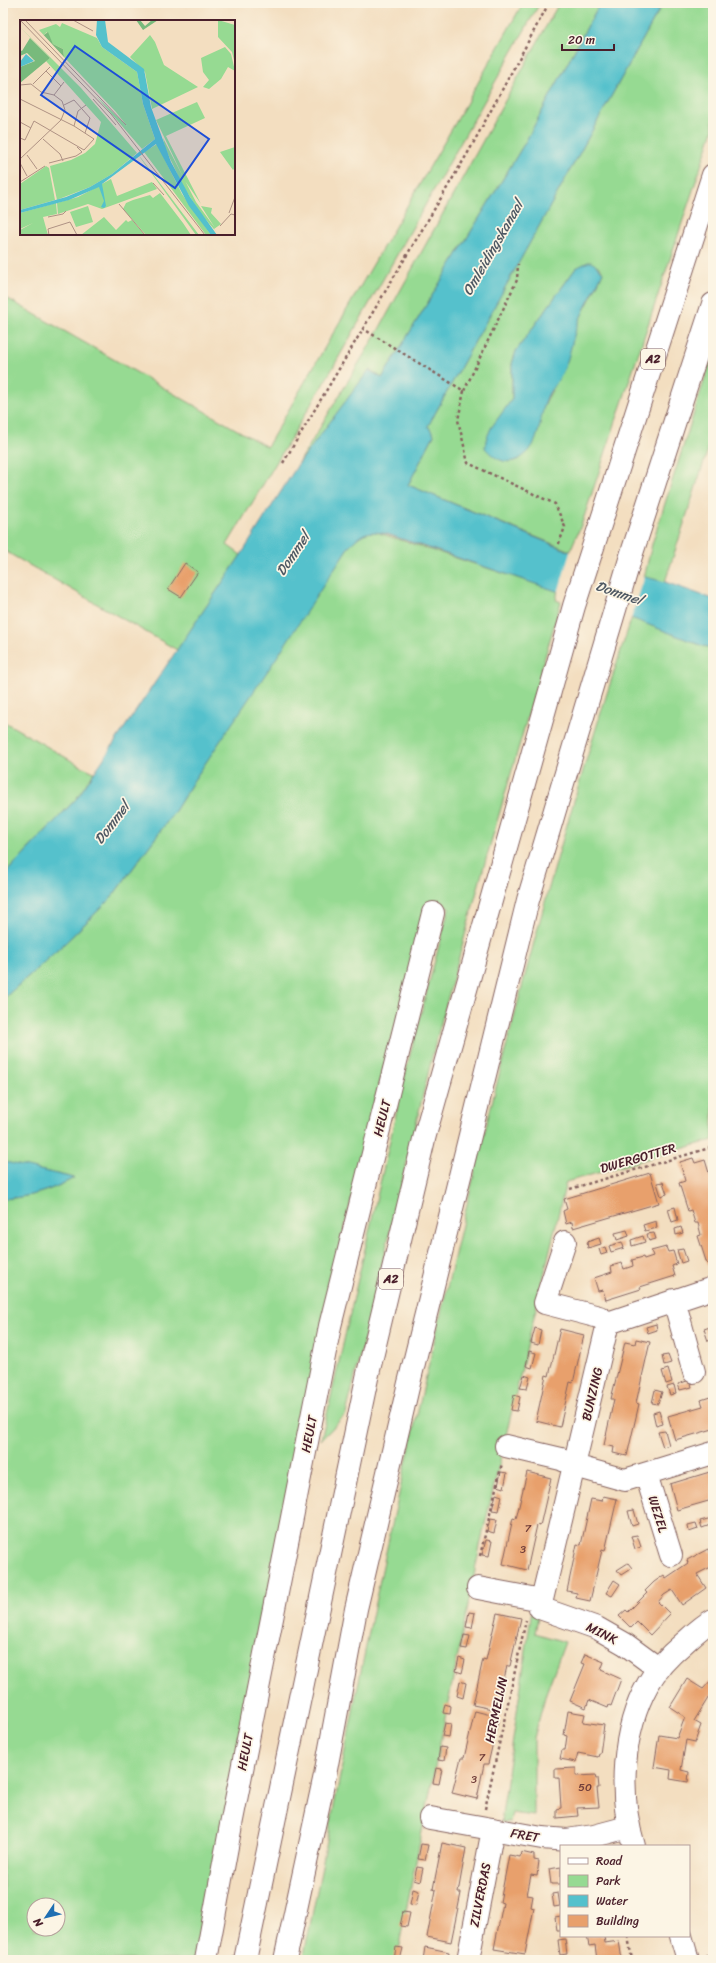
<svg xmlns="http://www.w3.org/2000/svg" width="716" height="1963" font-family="Sriracha,sans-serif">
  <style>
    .green { fill: #96da92; stroke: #707c5e; fill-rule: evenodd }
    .water { fill: #54c1cc; stroke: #4f707c }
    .pier { fill: #f3dec0 }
    .building { fill: #e8a06c }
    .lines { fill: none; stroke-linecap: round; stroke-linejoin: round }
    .minor-casing { stroke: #85625f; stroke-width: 24 }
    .highway-casing { stroke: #85625f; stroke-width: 24 }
    .path { stroke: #85625f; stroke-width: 2.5; stroke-dasharray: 3 3; stroke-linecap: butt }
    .minor { stroke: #fff; stroke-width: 22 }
    .highway { stroke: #fff; stroke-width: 22 }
    .labels { text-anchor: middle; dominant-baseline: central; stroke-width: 3.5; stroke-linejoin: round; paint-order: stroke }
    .number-label { font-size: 11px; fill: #723f3b }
    .shield { fill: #fcf5e5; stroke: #7f5f63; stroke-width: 1 }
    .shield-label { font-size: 12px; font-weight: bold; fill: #4a1f2b }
    .street-label { font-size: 13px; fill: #4a1f2b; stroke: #fcf5e5 }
    .water-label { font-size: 14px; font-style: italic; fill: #4e5863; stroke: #fcf5e5 }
    .inset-road { fill: none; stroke: #af9284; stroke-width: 1 }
    .view { fill: #1d4ed8; fill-opacity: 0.15; stroke: #1d4ed8; stroke-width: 2 }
    .inset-edge { fill: none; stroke: #4a1f2b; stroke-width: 2 }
  </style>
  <rect width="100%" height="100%" fill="#fcf5e5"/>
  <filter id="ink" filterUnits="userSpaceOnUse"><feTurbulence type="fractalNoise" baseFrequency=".025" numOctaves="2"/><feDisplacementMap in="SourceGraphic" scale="8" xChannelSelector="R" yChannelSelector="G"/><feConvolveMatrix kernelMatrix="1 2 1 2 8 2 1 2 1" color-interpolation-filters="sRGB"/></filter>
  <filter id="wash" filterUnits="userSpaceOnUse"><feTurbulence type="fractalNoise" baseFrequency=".012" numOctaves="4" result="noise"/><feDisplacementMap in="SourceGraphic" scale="16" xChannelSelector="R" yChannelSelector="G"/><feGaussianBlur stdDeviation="0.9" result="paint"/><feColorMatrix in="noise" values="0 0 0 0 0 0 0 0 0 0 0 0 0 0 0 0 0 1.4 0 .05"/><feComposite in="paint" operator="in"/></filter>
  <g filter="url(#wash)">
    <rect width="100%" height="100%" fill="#f3dec0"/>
    <!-- green -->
    <path class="green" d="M523 3H540L331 371 227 545 241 555 177 650 3 550V296L267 447 457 120Z
      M559 3H600L526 141 382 378 370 370 297 466 378 331Z
      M663 3H713V130L582 523 570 551 408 485 434 435 428 426ZM599 267 603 272C596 289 587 304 579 320 572 335 570 354 563 370 557 384 548 394 543 409L508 407 512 399V364L516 351 576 268Z
      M713 353V434L665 582 644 578 652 544Z
      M376 532 558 591 556 600 561 602 482 873 435 1045 346 1414 321 1440 408 1062 449 908 432 902 416 952 373 1107 336 1265 197 1960H3V1199C30 1197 50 1191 74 1178L3 1162V999L64 944 111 898 175 811 194 780 349 546 362 533ZM34 1905H58V1929H34Z
      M632 617 703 646 713 648V1140L566 1182 481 1541 396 1960H303C327 1844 349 1728 373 1612 400 1485 430 1359 460 1233 510 1025 564 819 632 617Z
      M3 721 77 764 94 772 77 798 3 876Z
      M532 1609 539 1612 535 1633 565 1642 546 1693 534 1738V1816L512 1813 510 1822H501Z"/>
    <!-- water -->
    <path class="water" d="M600 3H663L428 426 434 435 408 485 607 567 665 582 713 599V648L703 646 595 604 387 534C368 530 363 532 349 546L275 660 194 780 175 811 111 898 64 944 3 999V876L77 798 241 555 297 466 369 370 382 378 526 141Z
      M588 262H592L603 272C596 289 586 304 579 321 571 340 570 362 559 379 555 385 550 390 547 397 540 413 541 437 529 451 513 468 498 463 485 448L486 440 491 428 512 399V364L516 351 576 268Z
      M3 1162 10 1163 74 1178C50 1191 30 1197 3 1199Z"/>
    <!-- pier -->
    <path class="pier" d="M571 549 607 565 645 576 631 619 558 593Z"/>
    <g id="blocks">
      <!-- building -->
      <path class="building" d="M185 563 198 572 181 597 168 589Z
        M693 1158 695 1163 705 1160 713 1186V1262L707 1264 698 1236 701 1235 698 1223H695L691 1210 688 1211 679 1183 685 1181 680 1162Z
        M650 1173 659 1203 573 1228 572 1222 566 1224 563 1211 567 1209 564 1199Z
        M663 1182 667 1194 661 1196 657 1183Z
        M675 1207 678 1220 672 1222 668 1209Z
        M656 1221 657 1228 645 1231 643 1225Z
        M681 1227 683 1233 676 1235 675 1229Z
        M627 1230 629 1236 617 1240 615 1233Z
        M654 1233 656 1239 649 1241 647 1234Z
        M643 1236 645 1242 632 1246 631 1240Z
        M599 1238 601 1244 588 1248 587 1242Z
        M622 1242 624 1248 611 1252 609 1246Z
        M605 1247 607 1253 601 1255 599 1249Z
        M666 1247 668 1252 673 1251 677 1264 672 1266 675 1276 640 1287 641 1289 606 1300 603 1290 598 1291 594 1278 612 1272 611 1266 622 1263 624 1269 633 1266 632 1260 643 1257 644 1259 653 1256 651 1251Z
        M683 1249 687 1261 681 1263 677 1250Z
        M656 1324 657 1330 648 1333 646 1327Z
        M710 1327 713 1340 708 1341 704 1329Z
        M535 1328 541 1330 538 1345 531 1343Z
        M560 1329 584 1335 573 1383 570 1382 560 1427 536 1421 546 1375 549 1376Z
        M636 1339 650 1342 636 1403 639 1404 627 1456 613 1453 614 1447 604 1445 614 1399H611L625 1342 635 1344Z
        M529 1351 536 1353 532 1368 526 1366Z
        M668 1355 671 1363 664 1365 662 1356Z
        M668 1369 672 1382 666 1384 662 1371Z
        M524 1375 530 1377 527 1389 520 1388Z
        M690 1380 692 1387 680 1390 678 1384Z
        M674 1385 676 1393 670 1395 667 1387Z
        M655 1390 662 1392 658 1404 652 1403Z
        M514 1395 520 1397 517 1411 511 1410Z
        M713 1396V1429L675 1440 668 1416 703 1406 701 1400Z
        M659 1411 663 1424 656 1426 653 1413Z
        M665 1431 669 1445 663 1447 658 1432Z
        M713 1471 712 1500 677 1510 670 1484Z
        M501 1472 507 1473 504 1488 498 1486Z
        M527 1472 551 1478 540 1526 537 1525 527 1570 503 1564 513 1518 516 1519Z
        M496 1494 502 1496 499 1511 492 1510Z
        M603 1496 617 1499 605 1551 602 1550 590 1601 576 1598 577 1593 567 1591 577 1544 581 1545 591 1499 602 1501Z
        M634 1510 638 1524 632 1526 628 1511Z
        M712 1518 713 1524 702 1528 700 1521Z
        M490 1519 497 1520 494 1533 487 1531Z
        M696 1523 698 1529 689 1532 688 1525Z
        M637 1535 641 1547 635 1549 631 1536Z
        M486 1540 492 1541 489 1556 482 1555Z
        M708 1549 710 1552 713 1551V1566L697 1574 706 1588 682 1605 672 1590 664 1595 658 1602 670 1614 650 1635 637 1622 631 1628 619 1616 626 1610 628 1612 647 1593 645 1591 654 1582 664 1575 666 1578 688 1563 687 1560Z
        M628 1563 632 1568 621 1575 617 1570Z
        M614 1580 620 1584 612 1596 606 1593Z
        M469 1612 475 1613 472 1628 466 1627Z
        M497 1613 521 1618 510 1666H507L497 1710 473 1705 483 1659 486 1660Z
        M464 1635 470 1636 467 1649 461 1648Z
        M585 1654 604 1662 601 1670 621 1679 611 1706 609 1705 608 1708 589 1700 586 1708 570 1701 585 1664 581 1663Z
        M459 1658 465 1660 462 1673 456 1671Z
        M713 1678V1697L710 1695 694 1721 701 1725 695 1742 686 1740 681 1770 689 1772 688 1782 670 1779 671 1770 654 1767 659 1735 677 1738 685 1717 670 1707 687 1679 703 1689Z
        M460 1681 466 1683 463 1698 457 1696Z
        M445 1704 451 1706 450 1714 443 1713Z
        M475 1711 499 1717 488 1764H484L477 1799 452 1793 461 1758H464Z
        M568 1711 585 1714 583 1722 604 1725 600 1754H599L598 1757 578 1753 576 1762 560 1759 562 1750H565L567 1736 564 1735Z
        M445 1723 451 1724 449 1737 442 1736Z
        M440 1747 446 1748 444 1761 438 1760Z
        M436 1768 442 1769 439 1784 433 1783Z
        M576 1768V1776L596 1775 597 1778H598L599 1788H597L599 1807 577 1808 578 1816 557 1818V1809L561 1808 560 1792 559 1778H555V1769Z
        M442 1843 466 1848 458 1893H461L451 1942 427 1937 436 1890 433 1889Z
        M421 1844 428 1845 425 1860 418 1859Z
        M521 1852 534 1855V1860L539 1861 537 1876 531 1875 527 1895 533 1896 531 1907 534 1908 525 1954 494 1949 503 1903 500 1902 509 1855 520 1857Z
        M417 1867 423 1868 420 1882 414 1880Z
        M561 1867V1884H551L549 1869Z
        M413 1889 419 1891 416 1905 410 1904Z
        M558 1893 560 1906 554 1907 552 1894Z
        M403 1912 410 1913 407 1927 400 1926Z
        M561 1916V1930H557L555 1917Z
        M587 1936H604L605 1943 619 1941 622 1960H597L595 1945 589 1946Z
        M565 1939 567 1954 560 1955 558 1940Z
        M396 1947 403 1948 400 1960H394Z
        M425 1947 449 1952 448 1960H423Z"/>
    </g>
  </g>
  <g filter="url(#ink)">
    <use href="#blocks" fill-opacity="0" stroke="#85625f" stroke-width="1"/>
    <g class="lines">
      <defs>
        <path id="minor" d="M565 1242 545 1303 599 1317 608 1323
          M674 1300 694 1372
          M506 1446 561 1459 575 1466 625 1480 713 1453
          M646 1474 671 1555
          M478 1588 542 1600
          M659 1669 625 1644 597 1628 540 1608 608 1323 713 1288
          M430 1818 542 1838 567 1840 594 1836 628 1827
          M634 1846C618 1795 622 1730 648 1684 657 1668 671 1654 684 1643 694 1634 702 1626 713 1620
          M681 1936 688 1960
          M206 1960 231 1825 330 1326 433 913
          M468 1960 493 1829"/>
        <path id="highway" d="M245 1960 367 1378 425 1135 574 606 713 175
          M285 1960 325 1775 356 1609 409 1383 528 900 631 556 713 304"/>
      </defs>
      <!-- minor casing -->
      <use href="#minor" class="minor-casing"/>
      <!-- highway casing -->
      <use href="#highway" class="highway-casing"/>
      <!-- path -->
      <path class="path" d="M362 328 464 391 458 420 468 463 555 504 565 527 558 546
        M464 391 517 280 518 264
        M283 463 469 151 549 3
        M570 1189 713 1147
        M480 1556 502 1463
        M485 1809 526 1620
        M628 1936 632 1960
        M706 1956 713 1954"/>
      <!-- minor -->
      <use href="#minor" class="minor"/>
      <!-- highway -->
      <use href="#highway" class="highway"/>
    </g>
  </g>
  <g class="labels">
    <!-- number labels -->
    <g class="number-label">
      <text x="528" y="1528">7</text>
      <text x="523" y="1549">3</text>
      <text x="482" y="1757">7</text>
      <text x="474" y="1779">3</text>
      <text x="585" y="1787">50</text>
    </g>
    <!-- shield labels -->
    <g class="shield">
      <rect x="641" y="349" width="24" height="20" rx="3"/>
      <rect x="379" y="1269" width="24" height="20" rx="3"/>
    </g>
    <g class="shield-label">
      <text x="653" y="359">A2</text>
      <text x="391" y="1279">A2</text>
    </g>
    <!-- street labels -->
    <g class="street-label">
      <text transform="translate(382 1118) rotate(-76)">HEULT</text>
      <text transform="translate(638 1158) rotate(-16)">DWERGOTTER</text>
      <text transform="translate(592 1394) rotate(-77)">BUNZING</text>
      <text transform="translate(309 1434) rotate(-79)">HEULT</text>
      <text transform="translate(658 1514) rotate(73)">WEZEL</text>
      <text transform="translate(602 1633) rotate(26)">MINK</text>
      <text transform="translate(496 1710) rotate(-78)">HERMELIJN</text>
      <text transform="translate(245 1752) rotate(-79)">HEULT</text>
      <text transform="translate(525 1835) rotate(10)">FRET</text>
      <text transform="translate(480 1895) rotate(-79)">ZILVERDAS</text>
    </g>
    <!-- water labels -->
    <g class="water-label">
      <text transform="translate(493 248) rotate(-60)">Omleidingskanaal</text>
      <text transform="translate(293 554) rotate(-56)">Dommel</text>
      <text transform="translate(619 593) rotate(19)">Dommel</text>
      <text transform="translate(112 823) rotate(-53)">Dommel</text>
    </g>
  </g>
  <!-- overview -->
  <g transform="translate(20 20)">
    <rect width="215" height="215" fill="#f3dec0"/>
    <path d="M198 0 215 5V44L212 32 198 17ZM42 3 77 18 82 27 117 52 123 84 135 119 122 129 76 76 107 106 96 92 44 37 43 29 33 24 27 12 24 15 19 10 36 4 40 7ZM0 7 61 68 117 133 92 154 70 167 39 179 37 180 30 146 51 140 65 133 75 124 81 102 26 41 30 38ZM130 15 135 22 144 45 178 67 132 89 125 52 110 37ZM205 27 211 34 215 51 208 47 201 59 189 69 183 67 189 60 183 52 181 38ZM177 82 185 98 146 116 181 184 165 161 136 100ZM143 118 176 182 195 208 181 186 192 188 191 193 201 204 194 209 199 215 181 194 163 166 145 128ZM137 124 162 174 191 215H186L124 132ZM215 127V148L213 150 200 132ZM119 136 121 138 179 215H176ZM26 146 29 148 35 180 0 190V164ZM91 159 97 176 132 162 137 169 82 189 68 184 38 194 37 183 58 177 79 166 81 170 82 164ZM140 173 163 203 171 215H126L103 189 106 183 113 180 130 175 133 178ZM36 183 37 194 23 197 28 215H0V210L13 203 0 209V193ZM68 186 73 202 56 207 50 192ZM84 197 96 210 106 200 108 202 112 200 125 215H61Z" fill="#96da92"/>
    <path d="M116 0H120L125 6 132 0H138L123 10ZM19 10 24 15 28 12 33 24 43 29 44 37ZM10 18 30 38 0 63V47L15 41 7 33 0 36V30L2 31Z" fill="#78ba7c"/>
    <path d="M77 0H85L88 22 124 49 131 87 151 142 170 177 197 215H191L169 186 136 124 82 164 86 186 84 188 81 187 84 181 79 167 49 180 0 193V190L46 177 70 167 92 154 135 119 123 84 117 52 82 27 76 15ZM6 34 14 41 0 47V42Z" fill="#54c1cc"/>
    <path class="inset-road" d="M0 0 91 94 185 215M5 0 106 105M53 0 73 11M26 51 41 66M13 64 30 47M0 65 11 64 21 72 34 75 42 81 45 90 41 100 0 139M34 75 44 62M0 79 54 106 74 119 64 130 14 101 5 120 0 118M73 79 96 105M44 85 54 80 70 98 65 113M0 102 11 108M54 106 58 91 66 85M23 119 40 134 43 141M7 135 17 149M0 143 7 156M29 143 56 136 62 132 57 127M0 162 25 146M133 163 144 175M99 184 125 215M209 193 215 177M28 197 43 194 46 191M200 206 211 194 215 195M29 215 28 209 50 202 57 215"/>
    <path class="view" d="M55 26 189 119 155 168 21 75Z"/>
    <rect width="215" height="215" class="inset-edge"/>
  </g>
  <!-- margin -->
  <rect width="716" height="1963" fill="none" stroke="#fcf5e5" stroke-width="16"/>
  <!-- legend -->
  <rect x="560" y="1845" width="130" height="92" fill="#fcf5e5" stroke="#b59f9b"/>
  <rect x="568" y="1858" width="20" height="6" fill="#ffffff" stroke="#b59f9b"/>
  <text x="596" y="1865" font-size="12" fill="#4a1f2b">Road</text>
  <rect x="568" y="1875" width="20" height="12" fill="#96da92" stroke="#b59f9b"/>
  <text x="596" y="1885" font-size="12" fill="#4a1f2b">Park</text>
  <rect x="568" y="1895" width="20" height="12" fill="#54c1cc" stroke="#b59f9b"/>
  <text x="596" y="1905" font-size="12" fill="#4a1f2b">Water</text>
  <rect x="568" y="1915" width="20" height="12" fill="#e8a06c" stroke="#b59f9b"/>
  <text x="596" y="1925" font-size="12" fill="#4a1f2b">Building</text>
  <!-- north arrow -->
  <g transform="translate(46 1917) rotate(235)"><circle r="19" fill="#fcf5e5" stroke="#b59f9b"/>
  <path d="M0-3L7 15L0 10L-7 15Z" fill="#1f6fb2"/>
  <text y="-6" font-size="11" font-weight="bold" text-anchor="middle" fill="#4a1f2b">N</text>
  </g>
  <!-- scale -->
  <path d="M562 44v6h52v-6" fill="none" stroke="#4a1f2b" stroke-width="2"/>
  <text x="568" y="44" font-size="12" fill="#4a1f2b" stroke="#fcf5e5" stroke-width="3" paint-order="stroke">20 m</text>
</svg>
